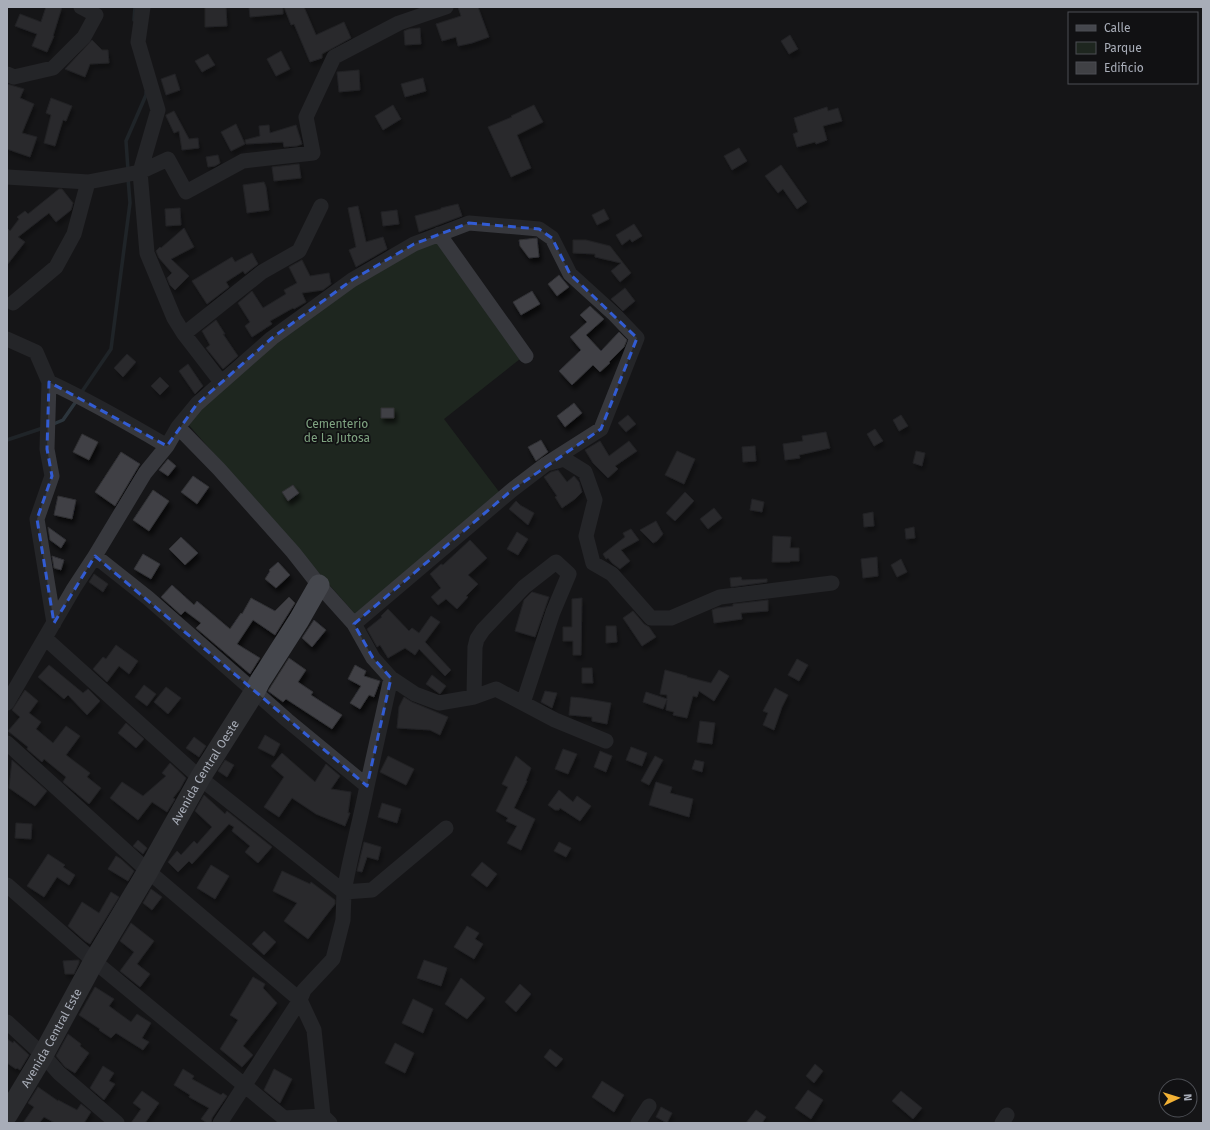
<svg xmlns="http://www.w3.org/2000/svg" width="1210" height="1130" font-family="'Fira Sans',sans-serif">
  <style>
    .green { fill: #1e261f }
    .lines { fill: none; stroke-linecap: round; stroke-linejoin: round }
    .stream { stroke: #2c353c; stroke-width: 3.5 }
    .building { fill: #404145; stroke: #303034; filter: url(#shadow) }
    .street { stroke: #37383d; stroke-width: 15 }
    .secondary { stroke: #45474d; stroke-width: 21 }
    .marked { fill: none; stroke: #325cd3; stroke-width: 3; stroke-dasharray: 8 5; stroke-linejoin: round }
    .labels { text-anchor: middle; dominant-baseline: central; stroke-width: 3.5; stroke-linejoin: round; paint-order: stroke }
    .park-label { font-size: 12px; fill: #7fa381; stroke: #111113 }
    .street-label { font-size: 12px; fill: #a8adb8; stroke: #111113 }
  </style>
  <defs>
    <filter id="shadow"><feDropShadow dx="2.5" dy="4.5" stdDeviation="2" flood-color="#0009"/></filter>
  </defs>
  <rect width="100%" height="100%" fill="#161618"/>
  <!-- green -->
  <path class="green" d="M438 240 520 359 444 419 500 493 355 614 187 423 277 340 356 282 416 248Z"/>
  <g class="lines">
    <!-- stream -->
    <path class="stream" d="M134 20 135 7
      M128 170 126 141 146 95V92
      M81 393 111 349 130 203 128 178
      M51 425 63 420 77 400
      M7 440 43 428"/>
  </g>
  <!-- building -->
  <path class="building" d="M46 7H62L53 36H54L47 52 32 46 37 34 15 26 20 14 41 22Z
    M205 7H226L227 26 205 27Z
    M249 7H283V14L250 17Z
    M284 7H304L316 35 344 22 351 38 322 54V58L310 62 294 24 291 25Z
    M458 7H478L489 37 472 43 458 46 456 37 442 41 436 24 461 16Z
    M420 28 421 44 405 45 404 31 409 29Z
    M790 35 798 49 789 54 781 41Z
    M92 40 102 50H108L109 63 90 64 85 77 65 69Z
    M281 51 290 69 276 76 267 59Z
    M208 54 215 65 202 72 195 61Z
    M359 70 360 90 339 92 337 72Z
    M175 74 180 90 166 95 161 79Z
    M423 78 426 91 405 97 401 84Z
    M7 84 24 89 20 98 34 104 22 133 37 137 30 157 7 149Z
    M51 98 72 106 66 121 63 120 55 146 44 143 51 115 46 113Z
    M393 105 401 119 383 130 375 116Z
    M534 105 543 122 517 135 531 168 511 177 488 127 512 117 511 116Z
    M827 107 828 111 838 108 842 121 823 126 827 140 816 144 815 142 797 147 793 134 798 132 794 118Z
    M174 111 189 139 198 138 199 148 182 150 179 131 174 133 166 116V115Z
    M236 124 245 144 231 151 221 132Z
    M269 125 270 133 296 125 302 144 297 146 284 147 283 142 246 144 245 140 260 136 259 126Z
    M739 148 747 161 732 170 724 156Z
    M218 155 220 163 215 166 208 167 206 157Z
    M299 164 301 178 274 181 272 167Z
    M781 165 807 202 797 209 783 189 778 193 765 176Z
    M264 182 266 187 269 210 247 213 243 185Z
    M59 189H62L73 203 71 210 56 222 49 213 18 237 25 242 7 265V228L10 231 19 219 17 217 25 211 28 214Z
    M458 204 462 216 419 232 415 216 441 209V208Z
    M358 206 366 242 383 237 387 249 356 267 349 250 356 247 348 208Z
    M180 208 181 225 166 226 165 209Z
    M604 209 609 219 597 225 592 215Z
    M397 210 399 224 383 226 381 212Z
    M634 224 642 236 632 242 630 239 622 245 616 235Z
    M184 228 194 247 171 259 189 276 175 290 170 285 167 278 172 273 159 258 156 251 160 247 161 248Z
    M537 238 539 257 529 258 520 246 519 240Z
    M573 240H586L610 246 631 273 620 282 611 271 621 263 595 257V254L573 253Z
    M252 253 258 264 245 274 243 271 226 282 229 287 207 304 192 281 232 257 235 262Z
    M302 260 310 276 329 273 331 284 323 290 302 293 306 302 294 309 293 308 270 321 272 324 252 337 245 326 250 322 238 303 252 291 263 308 286 294 284 290 297 283 289 267Z
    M559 275 569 287 557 296 548 284Z
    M625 288 635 301 623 311 611 299Z
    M532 291 540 304 521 315 513 302Z
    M590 306 604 319 586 335 601 351 619 332 627 340 624 347 609 362 610 363 600 372 593 365 572 385 559 371 581 350 570 337 587 322 580 315Z
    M216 320 225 334H223L238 356 223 369 206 348 210 345 202 331Z
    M127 354 136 362 123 377 114 368Z
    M188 364 203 386 195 394 179 371Z
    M160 377 169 386 160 395 151 386Z
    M574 403 582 413 565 427 557 416Z
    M381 408H394V418H381Z
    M628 415 636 424 626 432 618 423Z
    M901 415 908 426 899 431 893 420Z
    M875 429 883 441 874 446 867 434Z
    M826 432 830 448 799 455 800 458 785 460 783 444 803 441 802 436Z
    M82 434 98 442 89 460 73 452Z
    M541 440 548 452 536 461 528 447Z
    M600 441 609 456 629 441 637 451 615 466 618 469 608 478 593 463 585 450Z
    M755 446 756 461 743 462 742 447Z
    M677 451 695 459 684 484 665 475Z
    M916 451 925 453 922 466 913 463Z
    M121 452 140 464 115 506 95 492Z
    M168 459 176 466 168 476 159 470Z
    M558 470 567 482 574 476 579 482 582 492 575 499 562 508 555 497 557 496 544 477 551 472Z
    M193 476 209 487 197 504 181 492Z
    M293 485 299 493 288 501 282 492Z
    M153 490 169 501 149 531 133 520Z
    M685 492 694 501 675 521 666 513Z
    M58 496 76 500 72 519 54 515Z
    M752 499 764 502 762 512 750 510Z
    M516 501 520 505 534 513 528 525 509 509Z
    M714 508 722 518 708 529 700 519Z
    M873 512 874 526 864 527 863 514Z
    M656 521 663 534 657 541 653 543 640 530Z
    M48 527 66 540 61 548 50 540Z
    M914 527 915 538 906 539 905 529Z
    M631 529 639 540 621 550 630 561 620 569 612 563 608 558 606 559 603 554 625 537 623 533Z
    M517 532 528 539 518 555 507 549Z
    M773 536 791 537 790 548H799V561H790V562H772Z
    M181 537 198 553 185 565 169 549Z
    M470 540 487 558 468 575 478 584 466 596 468 597 457 609 446 599 438 605 431 597 441 588 430 574 441 564 443 565Z
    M143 554 160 564 151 579 134 569Z
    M52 556 64 560 61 570 54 568Z
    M877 557 878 576 863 578 861 559Z
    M901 559 907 572 897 577 891 565Z
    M278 562 290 575 276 588 265 579 270 571 269 570Z
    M94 574 108 584 103 592 89 582Z
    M741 577 742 580 767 579V582L731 587 730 578Z
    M172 585 194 605 197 601 230 629 241 613 242 614 251 598 275 611 289 597 295 603 275 635 253 620 237 644 260 658 250 674 196 628 201 623 185 611 181 615 161 597Z
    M532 592 549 597 535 637 515 631 524 600Z
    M582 598 581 655H573V641H563V627H572V599Z
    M768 600V611L741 613 742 619 714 623 712 610 717 608 733 606V604Z
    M388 609 409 631 412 628 419 633 431 616 440 622 425 642 451 670 445 676 419 649 415 655 405 648 388 658 380 645 377 647 367 629 382 617 381 616Z
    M633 611 644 624 649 627 656 637 642 646 623 618Z
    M314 620 326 630 312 647 302 638Z
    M606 626H616L617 642 606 643Z
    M116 645 138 661 129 674 119 666 107 682 93 669 103 657 106 659Z
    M289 658 306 670 298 682 313 692 311 695 342 715 332 729 286 699 283 702 268 691Z
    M797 659 808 665 799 681 788 675Z
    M49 665 83 693 88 689 100 701 87 715 68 695 64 699 38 677Z
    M355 665 366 671 364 676 380 681 374 697 369 695 360 709 350 703 361 686 348 679Z
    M582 668H592L593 683H582Z
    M665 670 687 676V677L711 683 719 670 729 676 714 701 699 691 697 697 693 696 687 718 673 715 674 712 666 710 667 700 663 709 643 702 646 692 667 699V695L660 694Z
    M432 675 446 686 440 694 426 684Z
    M144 685 156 694 147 706 135 697Z
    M166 687 181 698 168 714 154 702Z
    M775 688 788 695 782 707 774 730 763 725 768 713 763 711Z
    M25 690 38 701 29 713 41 722 36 729 53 743 66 726 80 736 66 755 90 773 87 777 101 788 89 804 63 782 66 777 44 759 42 762 27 749 28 747 8 731 20 717 12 710Z
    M545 691 557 693 552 708 541 702Z
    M404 697 412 702 448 717 440 735 430 730 397 728 399 707Z
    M571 697 582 698 611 703 607 724 592 721V717L569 715Z
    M700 721 715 723 712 744 697 742Z
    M126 723 144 739 136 748 118 733Z
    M265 735 280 744 274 756 258 748Z
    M194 737 206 746 199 757 186 748Z
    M631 747 647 753 642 766 626 760Z
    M563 749 577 754 568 774 555 769Z
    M600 751 612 756 606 772 594 767Z
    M282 753 315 782 326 764 340 776 331 789 351 792 348 813H350L345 826 316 814 292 798 279 817 264 807 284 777 271 766Z
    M388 756 414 769 406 785 380 772Z
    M516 756 531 768 526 781H527L514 808 535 819 521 850 507 843 517 826 506 821 508 818 496 811 508 787 502 784Z
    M655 756 663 760 649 785 641 781Z
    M12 760 47 791 35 806 9 788Z
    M225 760 234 765 227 777 218 771Z
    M695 760 704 762 702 772 692 769Z
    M170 763 186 778 180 789 173 798 175 799 167 812 152 802 138 820 110 798 122 782 143 796 166 776 162 773Z
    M656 782 672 787 670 793 693 799 689 817 649 805Z
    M559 790 573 802 577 796 591 806 580 821 560 808 559 810H555L548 805Z
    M204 795 225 814 227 811 272 847 258 863 245 852 250 846 232 831 234 827 229 824 192 864 189 861 178 872 168 862 177 851 181 855 194 841 197 844 212 827 195 811Z
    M382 803 401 809 397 823 378 817Z
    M16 823 32 824 31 839 15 838Z
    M138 840 147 848 143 854 133 846Z
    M364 842 381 847 378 860 367 857 362 872 357 871Z
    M559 842 571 848 566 857 554 851Z
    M48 854 65 865 63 867 75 875 69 885 57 877 44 897 27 886Z
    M116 856 121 859 134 871 128 881 108 869Z
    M482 862 497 874 487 887 471 875Z
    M211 865 229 876 215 899 197 888Z
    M282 871 310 884 311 882 335 900V904L308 939 284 921 297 903 273 891Z
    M151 889 162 897 152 910 143 903Z
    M111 892 119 897 90 944 85 941 68 926 82 902 99 913Z
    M131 923 154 941 137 964 150 974 140 987 120 971 134 952 120 941Z
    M467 926 479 933 475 939 483 944 474 959 454 947Z
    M264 931 276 942 264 955 252 944Z
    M79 960V963L74 974H65L63 961Z
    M424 960 447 968 441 986 417 978Z
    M253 977 265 984 263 988 277 1003 243 1046 253 1055 242 1067 220 1049 238 1020 230 1015Z
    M461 978 485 998 467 1019 445 1004Z
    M520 984 531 994 516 1012 505 1002Z
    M95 987 114 999 109 1006 131 1022 137 1014 151 1023 142 1038 149 1042 143 1050 116 1033 111 1038 99 1030 100 1029 79 1015Z
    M413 999 433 1009 423 1033 402 1023Z
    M68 1034 81 1044 80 1046 89 1053 75 1073 65 1067 56 1056Z
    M7 1039 13 1043 14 1041 29 1055 20 1070 17 1068 16 1069 7 1063Z
    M395 1043 414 1053 405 1073 385 1063Z
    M550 1049 563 1059 556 1067 544 1057Z
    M815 1064 823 1071 814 1083 806 1076Z
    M103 1066 114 1073 109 1081 115 1084 104 1100 90 1088Z
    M183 1069 194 1076 192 1079 221 1095 223 1093 227 1096 212 1118 211 1123H207L201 1119 209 1108 189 1097 190 1095 174 1085Z
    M274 1069 292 1079 280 1103 264 1090Z
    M602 1081 624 1095 614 1112 592 1097Z
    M38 1087 58 1101V1100L77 1110 81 1104 91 1112 84 1123H55L44 1117 39 1123H23L34 1107 28 1103Z
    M808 1090 823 1100 811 1119 795 1108Z
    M142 1091 159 1103 145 1123H131L141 1109 133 1103Z
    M901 1091 922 1108 913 1119 892 1101Z
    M661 1107 672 1113 667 1123 656 1117Z
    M756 1110 766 1117 762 1123H746Z"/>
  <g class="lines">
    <!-- street -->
    <path class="street" d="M7 74 14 77 53 68 84 37 96 15 81 7
      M7 177 88 182 140 172 158 110 138 42 143 7
      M439 234 526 356
      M13 303 56 267 74 234 88 182
      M184 334 262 272 299 251 321 206
      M7 339 36 352 49 382 47 449 52 476 37 519 54 623
      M49 382C90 401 128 423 167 446
      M221 382 184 334 174 318 147 253 140 172 168 159 186 192 243 161 313 153 306 117 334 57 399 23 446 7
      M178 427 219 469 293 552 319 585 354 624 373 658 391 678 415 694 439 703 474 697 496 689 555 720 606 741
      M550 463 564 459 585 472 595 500 586 536 593 563 612 574 651 618H671L720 597 832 583
      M45 638 200 778 344 892C350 857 360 822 367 786L287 720 148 598 95 556
      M474 697 475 647 477 639 483 630 524 587 556 562 569 574 553 612 523 703
      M7 703 74 588 95 556 145 473 167 446 178 427 197 404 272 338 352 280 414 244 469 223 539 229 552 238 570 274 615 315 637 338 601 429 546 464 512 490 354 624
      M7 743 148 871 300 1000 314 1030 323 1116 330 1123
      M367 786 391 678
      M7 885 94 961 284 1118 323 1116
      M7 1022 43 1055 59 1073 117 1123
      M220 1123 300 1000 304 990 333 959 343 920 344 892 372 890 446 828
      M638 1123 649 1106
      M1002 1123 1007 1115"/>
    <!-- secondary -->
    <path class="secondary" id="s1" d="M7 1115 43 1055 94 961 148 871 200 778 255 691 260 681 299 620 319 585"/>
  </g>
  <!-- marked area -->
  <path d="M0 0H1210V1130H0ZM469 223 539 229 552 238 570 274 637 338 601 429 512 490 354 624 373 658 391 678 367 786 95 556 54 623 37 519 52 476 47 449 49 382 167 446 197 404 272 338 352 280 414 244Z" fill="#161618" fill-opacity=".55" fill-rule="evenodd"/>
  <path class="marked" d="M469 223 539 229 552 238 570 274 637 338 601 429 512 490 354 624 373 658 391 678 367 786 95 556 54 623 37 519 52 476 47 449 49 382 167 446 197 404 272 338 352 280 414 244Z"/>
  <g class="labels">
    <!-- park labels -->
    <g class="park-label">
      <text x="337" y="424">Cementerio<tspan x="337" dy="14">de La Jutosa</tspan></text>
    </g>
    <!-- street labels -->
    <g class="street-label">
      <text stroke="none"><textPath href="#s1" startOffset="396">Avenida Central Oeste</textPath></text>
      <text stroke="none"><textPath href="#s1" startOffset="89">Avenida Central Este</textPath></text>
    </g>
  </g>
  <!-- border -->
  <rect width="1210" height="1130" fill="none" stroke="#a8adb8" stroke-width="16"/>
  <!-- legend -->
  <rect x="1068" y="12" width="130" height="72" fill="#111113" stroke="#4d4f55"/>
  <rect x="1076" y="25" width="20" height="6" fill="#45474d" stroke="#4d4f55"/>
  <text x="1104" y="32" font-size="12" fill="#a8adb8">Calle</text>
  <rect x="1076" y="42" width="20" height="12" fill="#1e261f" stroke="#4d4f55"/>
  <text x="1104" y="52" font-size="12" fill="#a8adb8">Parque</text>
  <rect x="1076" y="62" width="20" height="12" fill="#404145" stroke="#4d4f55"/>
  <text x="1104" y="72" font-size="12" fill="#a8adb8">Edificio</text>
  <!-- north arrow -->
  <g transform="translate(1178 1098) rotate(86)"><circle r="19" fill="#111113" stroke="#4d4f55"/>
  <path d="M0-3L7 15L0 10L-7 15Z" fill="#f2b134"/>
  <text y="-6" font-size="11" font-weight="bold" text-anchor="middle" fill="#a8adb8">N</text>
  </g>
</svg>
